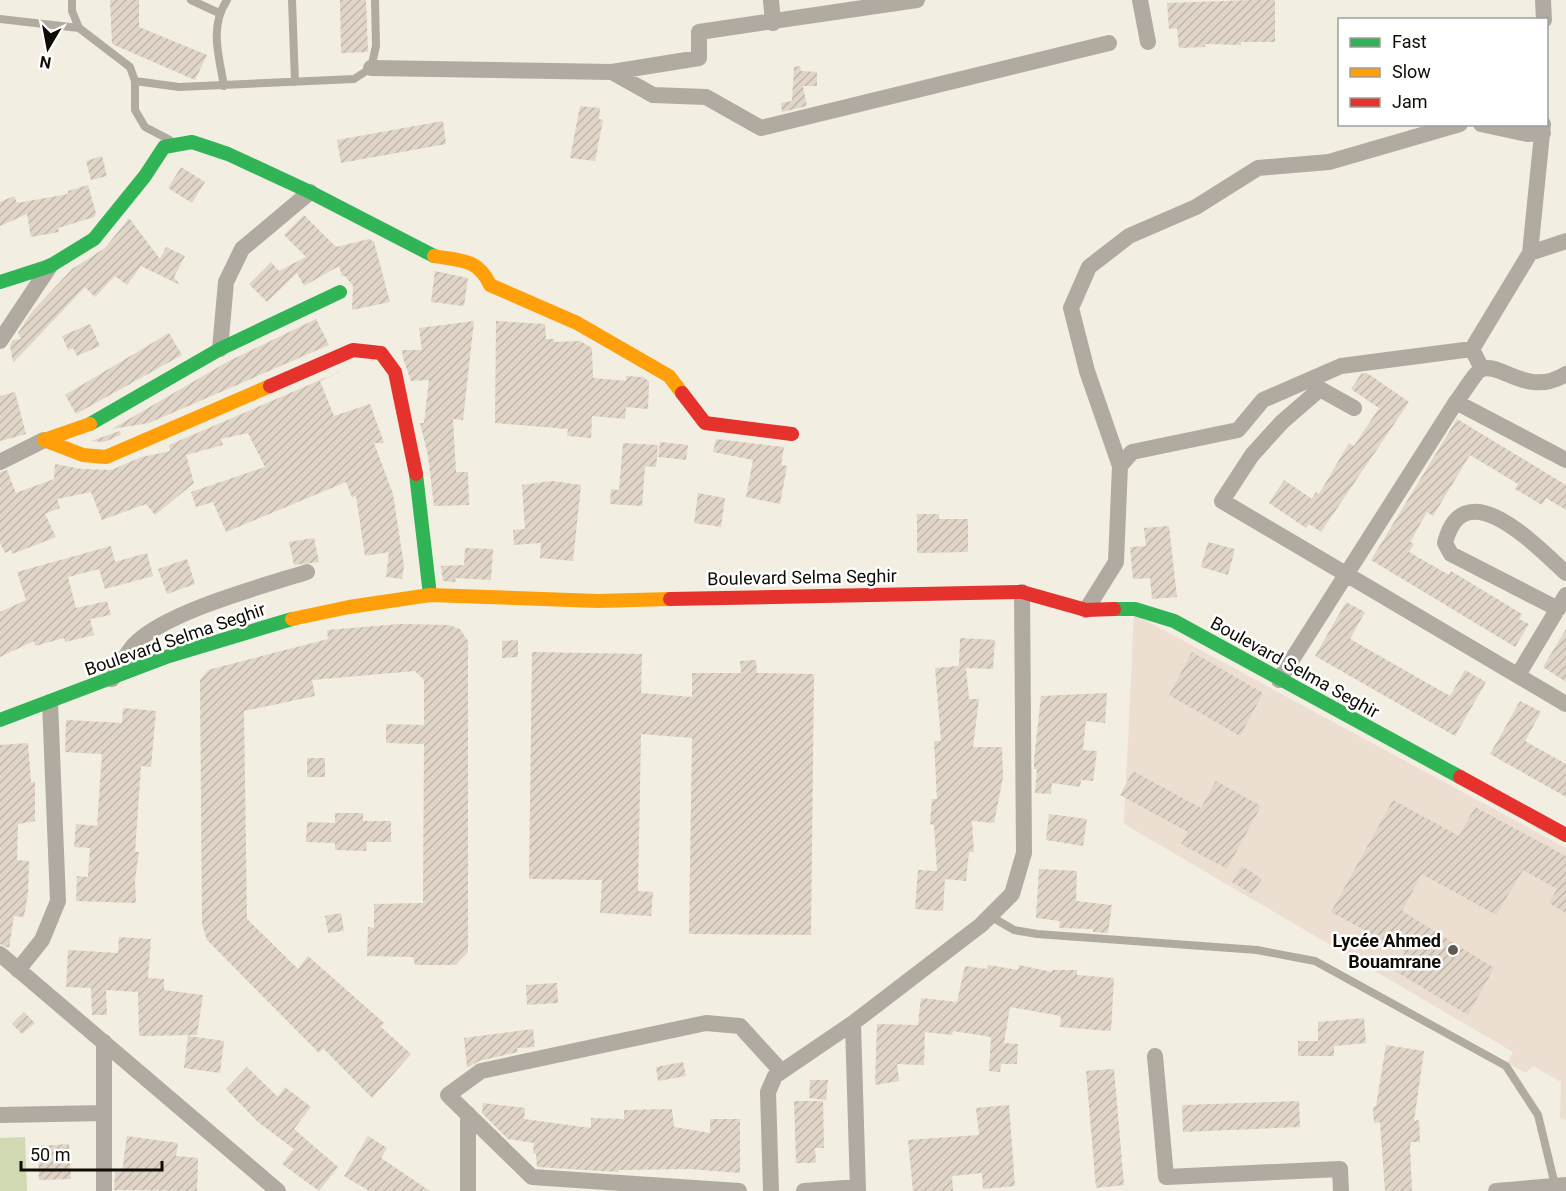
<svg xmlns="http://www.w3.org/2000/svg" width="1566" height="1191" font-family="Roboto,sans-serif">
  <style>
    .education { fill: #edded2 }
    .grass { fill: #d0d9b1 }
    .building { fill: url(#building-hatch) }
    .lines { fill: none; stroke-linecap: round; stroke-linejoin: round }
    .lane { stroke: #b0aaa0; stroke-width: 8 }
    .street { stroke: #b0aaa0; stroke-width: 16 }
    .fast { stroke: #30b455; stroke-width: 14 }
    .slow { stroke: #ff9f0a; stroke-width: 14 }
    .jam { stroke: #e5322d; stroke-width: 14 }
    .poi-dot { fill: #5e5b52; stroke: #fff; stroke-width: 2 }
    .labels { text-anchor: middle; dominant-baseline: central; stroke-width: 5; stroke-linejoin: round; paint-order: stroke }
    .street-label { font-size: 18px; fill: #0f0c05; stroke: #fff }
    .poi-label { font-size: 18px; font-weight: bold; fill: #0f0c05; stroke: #fff; text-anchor: end }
  </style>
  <defs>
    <pattern id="building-hatch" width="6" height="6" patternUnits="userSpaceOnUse" patternTransform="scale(1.5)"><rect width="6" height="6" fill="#e0d5c7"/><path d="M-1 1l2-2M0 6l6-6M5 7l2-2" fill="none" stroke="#bfb6a9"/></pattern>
  </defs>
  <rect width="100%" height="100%" fill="#f2eee1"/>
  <!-- education -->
  <path class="education" d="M1134 614 1566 848V1120L1560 1118 1561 1082 1533 1066 1526 1073 1507 1063 1513 1052 1124 824Z"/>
  <!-- grass -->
  <path class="grass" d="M25 1137 27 1191H0V1138Z"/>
  <!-- building -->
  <path class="building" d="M110 0H139V27L207 55 195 80 112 44Z
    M340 0H366L368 52 341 53Z
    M1253 0H1275V42H1241V45L1205 44V47L1179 48 1177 28 1169 29 1167 3Z
    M800 66 801 71 817 72V86H803L807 106 782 112 781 103 792 101 794 67Z
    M580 106 600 108 599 119 603 120 595 161 570 158Z
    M443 121 446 144 341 163 337 140Z
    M102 156 107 176 91 180 86 161Z
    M181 167 205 182 192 203 168 188Z
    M88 185 96 213 94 217 58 228 59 232 31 237 27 214 0 226V202L14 196 17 203 68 194V191Z
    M304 215 336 247 369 239 374 242 390 302 352 310 353 286 345 276H342L339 266 304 286 297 273 267 302 249 284 271 262 279 271 306 257 284 235Z
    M129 218 160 259 166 247 185 256 174 277 180 285 141 266 127 285 115 276 95 297 85 287 13 363 10 345 13 340 21 339 18 333 31 313 72 269 105 248Z
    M435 271 468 278 464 306 431 302Z
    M316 319 329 345 149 423 112 429 227 362Z
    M474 321 463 420 453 419 456 472H468L469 505 434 506 428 456 420 423H424L429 380 411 381 403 358 402 350H422L419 328Z
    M496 321 545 324 546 339H554V342L580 341 592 348 593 378 626 381V376L642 377 649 381 648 409 626 407 625 419 592 416 591 438 567 436 568 429 495 423Z
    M90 324 100 346 77 356 73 348 68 350 62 336Z
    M169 333 182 355 76 414 65 395Z
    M346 369 320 381 334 416 370 404 384 443H374L393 494 404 566 402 579 386 577 389 552 365 556 356 496 352 497 346 482 226 532 213 502 196 507 191 492 265 467 248 433 221 439 223 445 186 455 194 483 155 515 146 504 102 520 91 492 57 499 60 508 45 514 56 537 12 554 11 550 5 553 0 543V472L7 470 16 493 54 479 55 464 82 469 111 470 142 457 170 451 169 445Z
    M1367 373 1409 402 1321 532 1309 524 1306 528 1269 503 1284 480 1312 499 1316 492 1319 494 1349 443 1354 446 1379 408 1351 389 1361 374Z
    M15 392 26 434 0 441V396Z
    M1457 419 1566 485V510L1546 498 1542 505 1515 489 1518 484 1470 455 1433 516 1427 512 1410 542 1414 544 1409 552 1449 575 1451 571 1522 614 1519 619 1529 624 1515 647 1371 560Z
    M120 431 121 435 104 442 91 441Z
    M716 439 784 447 781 465 787 466 780 504 746 497 753 460 713 452Z
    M660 442 688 445 686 460 658 457Z
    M623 443 658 445 656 467 645 466 642 506 610 504 611 489 619 490Z
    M552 481 581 485 573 561 540 558 541 543 514 545 513 530 525 529 522 485Z
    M698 493 725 498 721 527 694 523Z
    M917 514H939V519H968V552L917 553Z
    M1169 526 1177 597 1152 599 1150 578 1133 579 1130 547 1146 546 1144 528Z
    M314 538 319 562 294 565 289 542Z
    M1208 542 1235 549 1228 575 1201 567Z
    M111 546 115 562 147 553 153 576 105 589 99 569 68 577 76 608 107 601 111 615 90 619 94 635 65 642 64 638 35 646 34 641 0 657V612L26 600 17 572Z
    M465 548 493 549 491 580 455 578 456 582 443 581 441 566 464 565Z
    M187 559 195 584 167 594 158 569Z
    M1346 602 1365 612 1350 639 1450 696 1465 670 1486 682 1455 736 1315 656Z
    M400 624 449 625 460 629 468 641V952L456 965H415L413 957 367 956 368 927 374 928V904L423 903 424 744 386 743V724L424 725V680L415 671 312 680 315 696 244 711 247 919 298 969 308 956 384 1023 381 1027 411 1054 372 1098 323 1048 319 1053 207 940 202 924 200 680 208 670 328 639 327 630Z
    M1566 629V682L1543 667Z
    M960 638 995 640 993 669 966 668 969 699H979L973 747H1002L1003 777 994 823 972 821 974 852H969L966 881 945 879 943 911 915 909 918 870 937 871 934 825 930 824 932 799H937L934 741H941L935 668 959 666Z
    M518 640V657L502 658V641Z
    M532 652 642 654 641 693 692 697V673H741L740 661 756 660 757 673 814 674 811 935 689 934 692 738 641 734 638 891 653 892 651 916 600 913 602 880 529 879Z
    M1192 652 1263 693 1240 736 1169 695Z
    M1107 693 1105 723 1086 721 1083 750 1097 751 1093 781 1081 780 1080 787 1052 783 1051 794 1035 793 1037 769H1034V760L1041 696Z
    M1520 701 1541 712 1525 741 1566 764V797L1490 754Z
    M123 708 156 711 151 767 141 766 135 852H139L135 879 136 903 76 901 77 876 88 877 90 848 74 847 76 824 97 826 102 754 65 752 66 720 122 723Z
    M28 743 31 782H35V821L18 824 17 860 29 861 28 892 24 917 14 916 9 948 0 944V745Z
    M307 758H325V777H307Z
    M1133 771 1201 808 1216 781 1261 806 1227 869 1181 844 1188 832 1120 795Z
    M1393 800 1459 836 1475 807 1566 856V913L1549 903 1557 889 1523 870 1496 915 1422 874 1402 911 1494 968 1468 1015 1395 971 1405 952 1331 912Z
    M335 813H363V821H391V842H367L366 851 335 850V843L306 842 307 822 335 823Z
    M1049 814 1087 819 1083 846 1046 840Z
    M1242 866 1262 879 1252 894 1232 882Z
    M1039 869 1077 871 1076 901 1112 905 1108 933 1093 932V929L1059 928 1060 921 1036 918Z
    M341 913 344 931 328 933 325 916Z
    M119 937 151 939 148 978 164 979V990L203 995 197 1035 139 1036 138 992 106 990 107 1015H92L91 988 66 987 68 950 118 953Z
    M988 965 1018 970 1019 965 1052 972V970H1077V975L1114 978 1111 1031 1060 1027 1061 1016 1010 1007 1004 1043 1018 1044 1017 1064H1001L1000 1072 989 1071 991 1037 953 1031 952 1035 925 1032 924 1065 897 1064 899 1081 875 1085 877 1024 918 1025 921 998 957 1002 965 966 987 969Z
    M557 983 558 1003 527 1005 526 985Z
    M24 1012 35 1023 22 1034 12 1024Z
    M1364 1018 1366 1043 1334 1046V1056H1298V1041H1318V1022Z
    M533 1029 535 1047 517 1048 518 1052 479 1061 467 1068 464 1038Z
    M188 1036 224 1041 220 1073 184 1068Z
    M1386 1045 1424 1051 1414 1121 1419 1120 1420 1142H1411L1410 1147 1412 1191H1385L1380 1122 1374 1123 1373 1107 1376 1106Z
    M683 1062 686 1076 658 1081 656 1067Z
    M247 1067 278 1097 285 1087 311 1107 294 1129 338 1167 319 1191 282 1164 294 1149 258 1122 226 1089Z
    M1114 1069 1124 1185 1096 1188 1086 1071Z
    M810 1080H828L826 1100 809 1098Z
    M794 1101H823L824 1148H815L816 1163H796Z
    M1299 1101 1300 1127 1183 1132 1182 1105Z
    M483 1103 525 1108 524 1119 591 1128V1118L624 1119V1110L672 1109 674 1127 710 1133V1119H740V1173L690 1169 619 1170 618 1172 537 1167 536 1154 533 1153 534 1143 508 1139 482 1113Z
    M1009 1105 1015 1186 983 1189 982 1173 952 1176 953 1191H913L908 1140 979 1135 976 1108Z
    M127 1136 178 1143 176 1156 198 1158 197 1191 114 1190 115 1172H122Z
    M368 1136 387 1148 381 1158 430 1191H369L344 1176Z
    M69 1144 71 1179 39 1180 38 1146Z"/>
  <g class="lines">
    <!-- lane -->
    <path class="lane" d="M72 0V11L79 28 130 67 135 81V110L145 127 170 140
      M191 0 219 13
      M292 0 295 82
      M0 19 79 28
      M135 81 179 87 354 79 371 68 376 46 375 0
      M224 86C219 56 209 27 227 0
      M990 916 1014 930 1037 934 1257 950 1315 961 1506 1066 1538 1115 1555 1185"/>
    <!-- street -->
    <path class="street" d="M771 0 773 23
      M1140 0 1148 42
      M1543 0 1544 20
      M371 68 612 72 699 58V32L917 0
      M612 72 653 95 706 97 761 128 1109 43
      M1481 124 1527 134 1543 133
      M1530 253 1543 124
      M0 341 50 266
      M220 349 226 282 242 249 310 192
      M1482 369 1472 349 1530 253 1566 241
      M1456 402C1462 395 1476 371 1482 369 1502 362 1527 398 1566 374
      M1354 408 1320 389 1282 422 1252 455 1222 501 1566 704
      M0 462 44 440
      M1120 466 1087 371 1071 308 1089 267 1129 236 1196 207 1258 168 1329 162 1460 124
      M1558 609 1451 554 1445 543C1464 468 1538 548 1566 573
      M1086 610 1116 562 1120 466 1132 452 1238 430 1263 400 1341 366 1472 349
      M1518 675 1566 595
      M112 679C120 668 126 653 135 644 165 612 263 586 307 572
      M1279 680 1456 402 1566 460
      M0 954 278 1191
      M18 970 42 940 58 901 50 702
      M853 1023 858 1191
      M1155 1056 1166 1177 1340 1169 1341 1191
      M0 1115 104 1113
      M104 1191V1042
      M468 1191V1114
      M739 1191 532 1177 448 1095 481 1071 706 1023 740 1026 781 1071
      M771 1191 768 1092 775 1076 853 1023 981 925 1012 894 1024 853 1022 592
      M804 1191 858 1187
      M1496 1191 1566 1185"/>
    <!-- fast -->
    <path class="fast" d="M0 282 50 266 94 239 145 176 164 147 192 142 228 154 310 192 434 256
      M90 424 220 349 340 292
      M416 474 430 595
      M1114 609H1135L1174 621 1460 777
      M0 720 169 656 292 619"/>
    <!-- slow -->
    <path class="slow" d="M434 256C460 261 478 258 490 285L577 323 669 376 682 393
      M90 424 44 440 83 455 106 457 270 386
      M292 619 349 607 430 595 598 601 670 599"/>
    <!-- jam -->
    <path class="jam" d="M270 386 353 350 381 353 395 372 416 474
      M682 393 705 423 792 434
      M670 599 1022 592 1086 610 1114 609
      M1460 777 1566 835"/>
  </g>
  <!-- markers -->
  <circle class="poi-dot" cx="1453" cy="950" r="6"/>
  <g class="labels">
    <!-- street labels -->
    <g class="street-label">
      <text transform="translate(802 577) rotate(-1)">Boulevard Selma Seghir</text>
      <text transform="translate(175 639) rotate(-19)">Boulevard Selma Seghir</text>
      <text transform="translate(1295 667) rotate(29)">Boulevard Selma Seghir</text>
    </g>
    <!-- poi labels -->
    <g class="poi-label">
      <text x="1441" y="940">Lycée Ahmed<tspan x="1441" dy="21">Bouamrane</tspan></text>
    </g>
  </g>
  <!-- legend -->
  <rect x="1338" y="18" width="210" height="108" fill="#ffffff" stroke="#9f9e9b" stroke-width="1.5"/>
  <rect x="1350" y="38" width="30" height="9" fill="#30b455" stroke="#9f9e9b" stroke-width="1.5"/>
  <text x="1392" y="48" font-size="18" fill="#0f0c05">Fast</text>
  <rect x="1350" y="68" width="30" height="9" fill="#ff9f0a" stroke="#9f9e9b" stroke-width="1.5"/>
  <text x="1392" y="78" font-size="18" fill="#0f0c05">Slow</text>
  <rect x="1350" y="98" width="30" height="9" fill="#e5322d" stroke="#9f9e9b" stroke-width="1.5"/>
  <text x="1392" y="108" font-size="18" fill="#0f0c05">Jam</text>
  <!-- north arrow -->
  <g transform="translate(48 48) rotate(190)" stroke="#ffffff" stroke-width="4.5" paint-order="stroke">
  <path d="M0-4.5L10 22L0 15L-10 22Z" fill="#0f0c05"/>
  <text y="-9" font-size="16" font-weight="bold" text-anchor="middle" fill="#0f0c05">N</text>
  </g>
  <!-- scale -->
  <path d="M21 1161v9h141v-9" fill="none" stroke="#0f0c05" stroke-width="3"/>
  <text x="30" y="1161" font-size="18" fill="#0f0c05" stroke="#ffffff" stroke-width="4.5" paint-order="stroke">50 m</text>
</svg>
